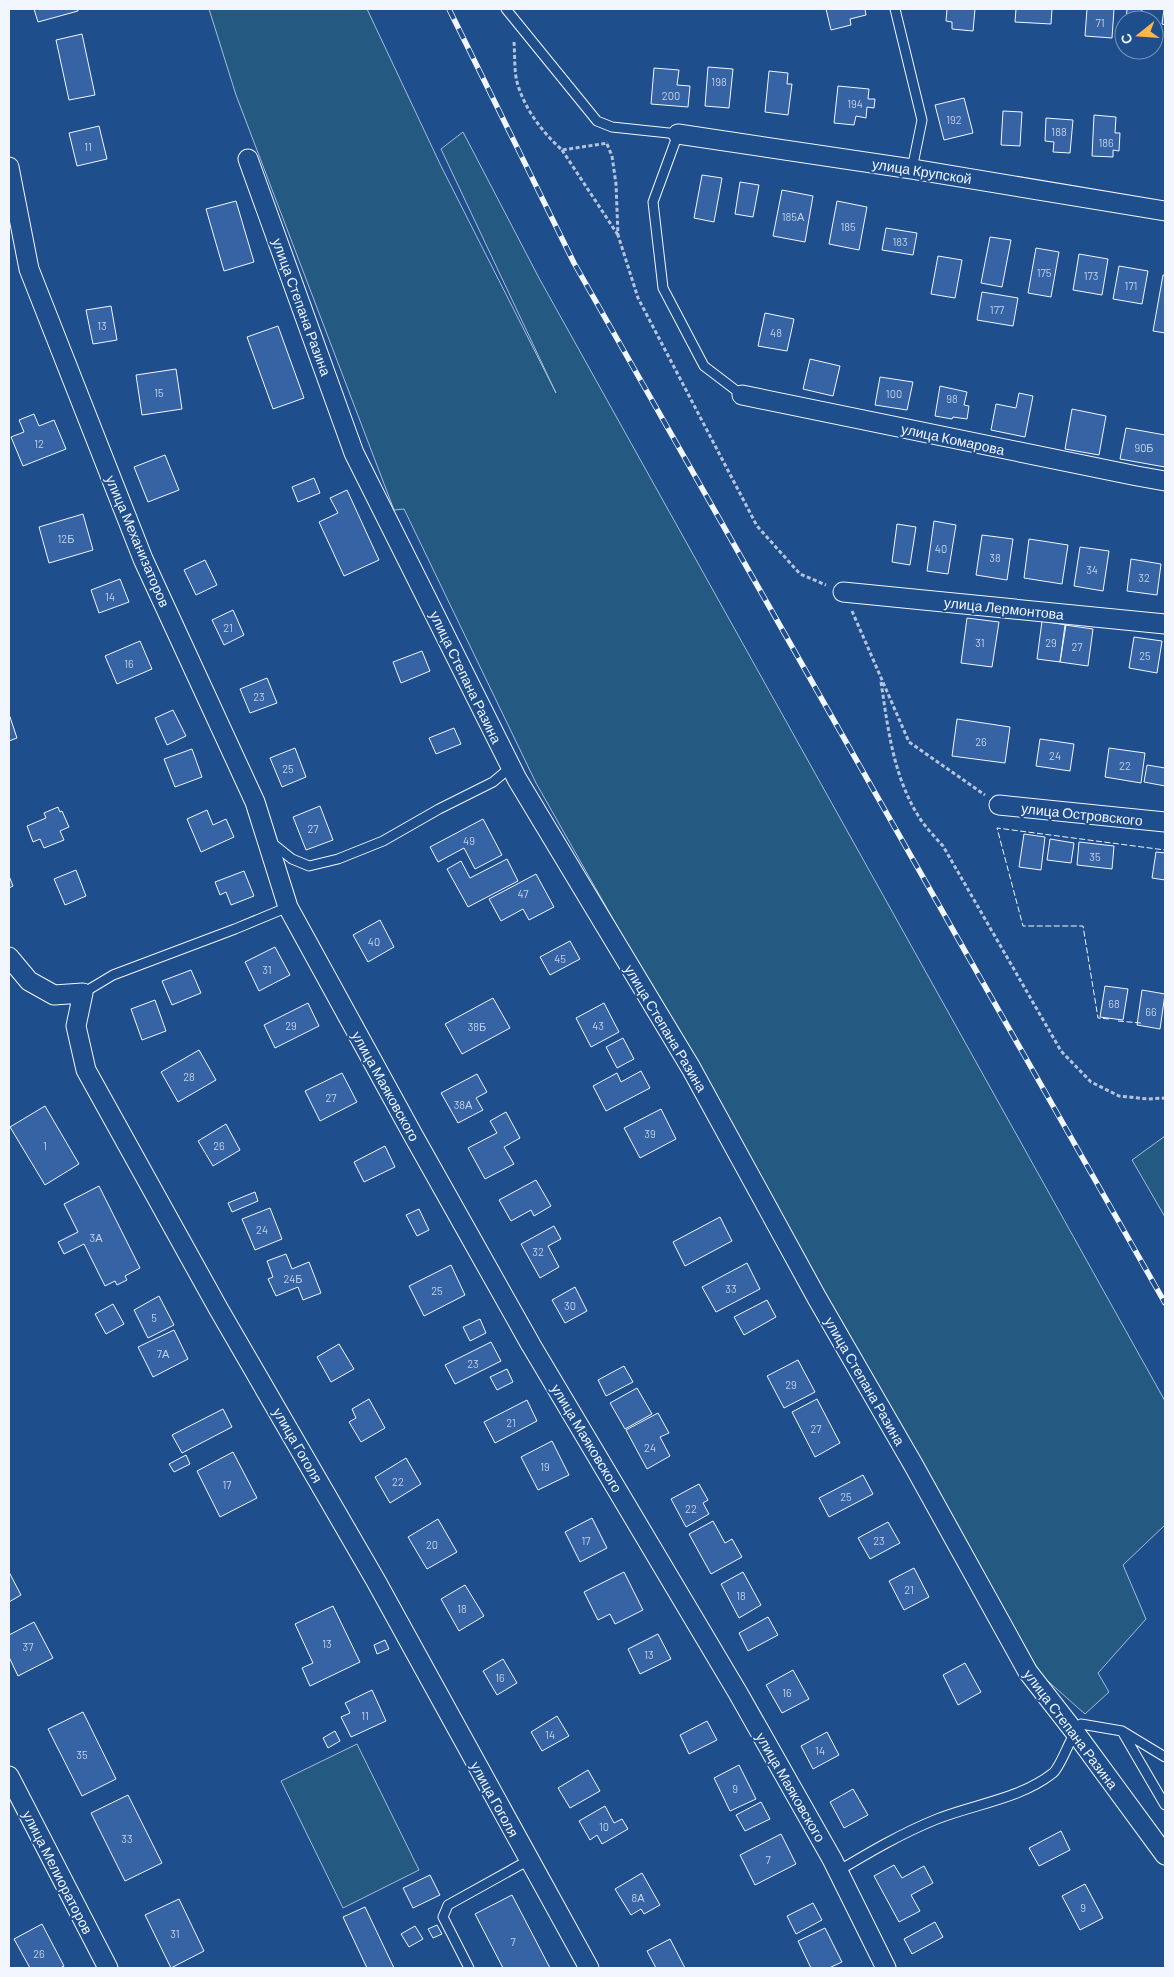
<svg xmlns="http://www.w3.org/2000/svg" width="1174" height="1977" font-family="Barlow,sans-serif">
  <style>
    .green { fill: #245a82; stroke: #a8bbd7 }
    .building { fill: #3563a3; stroke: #f2f6ff }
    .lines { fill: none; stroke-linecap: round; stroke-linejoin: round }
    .service-casing { stroke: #f2f6ff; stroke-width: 11 }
    .minor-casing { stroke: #f2f6ff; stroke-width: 21 }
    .path { stroke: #b3c4dc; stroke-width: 3; stroke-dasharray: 4 2.5; stroke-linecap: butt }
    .service { stroke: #1f4e8c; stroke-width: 9 }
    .minor { stroke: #1f4e8c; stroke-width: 19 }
    .rail-casing { stroke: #f2f6ff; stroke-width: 5.5 }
    .rail { stroke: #1f4e8c; stroke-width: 4; stroke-dasharray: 11; stroke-linecap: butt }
    .fence { stroke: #f2f6ff; stroke-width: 1; stroke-dasharray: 6 2.5; stroke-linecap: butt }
    .labels { text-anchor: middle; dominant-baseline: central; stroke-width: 4; stroke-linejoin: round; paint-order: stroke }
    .number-label { font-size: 11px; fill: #c3d1e8 }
    .street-label { font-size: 14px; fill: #f2f6ff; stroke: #1f4e8c }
  </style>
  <rect width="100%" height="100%" fill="#1f4e8c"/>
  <!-- green -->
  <path class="green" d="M209 9H367L441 166 556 393 441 149 463 132 539 278 1165 1401V1525L1123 1565 1146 1619 1098 1673 1109 1692 1085 1714 1041 1675 536 783 404 509 394 510 236 95Z
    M1165 1136V1217L1132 1160Z
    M357 1744 419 1870 343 1908 281 1781Z"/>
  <!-- building -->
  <path class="building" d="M34 9H78V11L38 22Z
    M826 9H865L866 15 850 19 851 25 831 30Z
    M947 9H975L973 31 952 29V22L946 21Z
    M1016 9H1052L1051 24 1015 22Z
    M1087 9H1114L1112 38 1085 36Z
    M1127 9H1142L1141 20H1126Z
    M1164 9H1165V25L1162 24Z
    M82 34 95 95 69 100 56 40Z
    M708 67 733 69 729 108 705 106Z
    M654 68 679 70 677 85 690 86 688 107 651 104Z
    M769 71 788 73 787 84H792L788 115 765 112Z
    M838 86 869 89 868 99H875L874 108 867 107 866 118 856 116 854 125 834 123Z
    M964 98 973 133 944 140 935 105Z
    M1003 111 1022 112 1020 146 1001 145Z
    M1094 115 1116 117 1115 133H1120L1119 151 1113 150V157L1092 156Z
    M1046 118 1073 120 1070 153 1053 152 1054 142 1045 141Z
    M99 126 107 159 77 166 69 133Z
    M702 175 722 178 714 222 694 218Z
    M740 182 759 185 753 217 735 214Z
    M782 190 813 196 805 242 773 236Z
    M236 201 254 262 224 271 206 209Z
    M837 201 867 207 859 250 829 244Z
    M886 228 917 233 913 255 882 250Z
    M990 237 1011 240 1002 287 981 283Z
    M1036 248 1059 252 1051 297 1028 293Z
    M1079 254 1108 259 1102 295 1073 290Z
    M938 256 962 260 955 298 931 294Z
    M1119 266 1148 271 1142 304 1113 299Z
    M1163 275H1165V333L1153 331Z
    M982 292 1018 298 1013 326 977 320Z
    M111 306 117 340 93 344 86 310Z
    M765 313 794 319 787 351 758 346Z
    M278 326 304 398 273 409 247 337Z
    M810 359 840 366 833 396 803 389Z
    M176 369 182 409 142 415 136 375Z
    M880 377 913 382 907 410 875 405Z
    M940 386 967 392 964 405 969 406 967 419 953 417 952 419 935 416Z
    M1019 393 1033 396 1025 437 991 430 996 404 1016 408Z
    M1072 409 1106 416 1099 455 1065 449Z
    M34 414 39 426 54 420 66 449 23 466 11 437 24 432 19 420Z
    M1126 428 1165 435V467L1120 459Z
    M165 455 179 490 148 502 134 467Z
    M314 478 320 493 298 502 292 487Z
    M347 490 379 560 344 576 319 522 338 513 330 498Z
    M83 514 93 550 49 563 39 527Z
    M934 521 956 525 948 574 927 571Z
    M897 524 916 527 910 565 892 562Z
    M982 535 1013 539 1007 580 976 575Z
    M1029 539 1068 545 1062 584 1024 578Z
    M1080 547 1109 551 1103 591 1074 586Z
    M1131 559 1161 564 1157 595 1127 591Z
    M205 560 217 585 196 595 184 570Z
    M120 579 129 602 99 613 91 590Z
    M233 610 244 635 224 645 212 620Z
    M967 618 999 622 992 667 961 663Z
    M1042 621 1066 625 1060 662 1037 659Z
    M1065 625 1093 629 1088 666 1060 662Z
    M1134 637 1162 641 1157 673 1129 668Z
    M140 641 152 669 117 684 105 656Z
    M422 651 430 671 401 683 393 662Z
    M267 678 277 703 250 713 240 689Z
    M173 710 186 736 167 745 155 718Z
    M9 714 17 738 9 741Z
    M957 719 1010 727 1005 763 952 756Z
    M454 728 461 744 436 754 429 738Z
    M1040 739 1074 744 1070 771 1036 766Z
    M295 748 306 777 282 787 270 758Z
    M1109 748 1145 753 1141 783 1105 777Z
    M192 749 202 777 175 787 164 759Z
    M1147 765 1165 768V786L1144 782Z
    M320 806 333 840 306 850 293 817Z
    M58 807 60 812 62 811 69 827 60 831 64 840 44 848 40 839 33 842 27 826 46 818 44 813Z
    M207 810 213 825 226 819 234 837 201 852 187 819Z
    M483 819 502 855 475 869 464 848 438 862 430 847Z
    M1024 834 1045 837 1041 870 1019 867Z
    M1050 839 1074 843 1071 863 1047 860Z
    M1079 842 1114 846 1112 869 1077 865Z
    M1156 852 1165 853V880L1152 878Z
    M507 859 518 881 468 907 447 869 461 861 470 878Z
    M76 870 86 896 65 905 54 879Z
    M244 871 254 896 231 905 226 892 220 895 215 882Z
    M536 874 554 907 529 920 523 909 501 921 489 899Z
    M9 876 13 886 9 888Z
    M380 920 394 947 368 962 353 935Z
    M570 941 580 959 550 975 540 957Z
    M275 947 290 975 259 991 245 962Z
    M191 970 201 993 172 1005 162 981Z
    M1105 986 1128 989 1123 1020 1100 1017Z
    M1142 990 1165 994 1160 1029 1137 1025Z
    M493 998 510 1028 462 1054 445 1024Z
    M155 1000 166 1031 142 1040 131 1009Z
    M308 1003 319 1026 275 1048 264 1025Z
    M604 1003 619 1032 591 1047 576 1018Z
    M623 1038 634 1059 617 1068 606 1047Z
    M199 1050 216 1080 178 1102 161 1072Z
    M641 1071 650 1088 606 1111 593 1086 617 1073 621 1082Z
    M342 1073 357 1102 320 1121 305 1091Z
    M477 1074 487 1092 476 1098 483 1110 458 1123 441 1093Z
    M45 1106 79 1164 45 1185 10 1127Z
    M661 1109 676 1139 640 1158 624 1128Z
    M506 1112 520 1138 504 1147 514 1164 485 1179 468 1148 497 1133 490 1121Z
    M226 1124 240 1150 213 1166 198 1141Z
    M385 1146 395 1167 364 1182 354 1162Z
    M536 1180 551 1206 534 1216 531 1210 511 1221 499 1200Z
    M99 1186 140 1268 125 1276 127 1280 117 1285 115 1281 105 1286 84 1244 64 1254 58 1242 78 1232 64 1204Z
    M255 1192 258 1201 232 1212 228 1203Z
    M270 1208 282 1239 255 1250 242 1219Z
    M419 1209 429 1230 417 1236 406 1215Z
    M720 1217 732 1241 685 1266 673 1242Z
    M554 1226 561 1239 548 1246 559 1267 540 1278 521 1244Z
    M286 1254 292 1269 309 1262 321 1293 303 1300 298 1287 276 1296 268 1279 273 1277 267 1261Z
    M747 1263 760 1289 716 1312 702 1287Z
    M451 1265 465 1295 424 1316 409 1286Z
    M575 1287 587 1311 565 1323 552 1300Z
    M159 1296 174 1325 148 1338 134 1310Z
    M767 1300 776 1317 744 1335 734 1317Z
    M113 1304 124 1324 106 1334 95 1314Z
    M480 1319 486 1333 470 1341 463 1327Z
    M174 1330 188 1359 153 1377 138 1347Z
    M491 1342 501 1361 455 1384 445 1365Z
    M339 1344 354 1369 331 1382 317 1357Z
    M798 1360 815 1392 784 1408 767 1376Z
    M624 1366 633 1382 606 1396 598 1380Z
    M507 1369 513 1382 497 1390 490 1377Z
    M637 1388 652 1414 625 1429 610 1403Z
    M369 1399 385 1428 361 1442 349 1422 356 1418 352 1409Z
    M817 1399 840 1443 815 1457 792 1412Z
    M527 1400 537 1421 495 1443 484 1422Z
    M223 1409 232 1427 182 1453 172 1435Z
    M658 1413 669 1433 660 1437 670 1456 647 1469 626 1430Z
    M552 1441 569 1475 538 1490 521 1457Z
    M233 1452 257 1498 220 1517 197 1471Z
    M186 1455 190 1464 174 1472 169 1464Z
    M406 1458 421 1484 390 1503 375 1477Z
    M863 1475 873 1494 829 1517 819 1498Z
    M699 1484 708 1500 703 1503 709 1514 686 1527 671 1499Z
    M592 1518 607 1548 580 1562 565 1532Z
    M438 1519 457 1552 427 1569 408 1537Z
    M713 1521 725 1543 732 1539 742 1557 711 1574 689 1534Z
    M888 1522 900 1543 870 1559 858 1538Z
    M914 1568 929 1597 904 1610 889 1581Z
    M9 1572 21 1595 9 1602Z
    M624 1572 643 1610 615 1624 610 1614 598 1620 584 1592Z
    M743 1572 761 1605 739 1618 721 1584Z
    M465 1585 484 1616 459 1631 441 1599Z
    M333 1606 360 1662 310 1686 302 1668 313 1663 295 1624Z
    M768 1617 778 1635 748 1651 739 1633Z
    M34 1622 53 1658 18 1676 9 1657V1635Z
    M658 1634 671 1659 640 1674 628 1649Z
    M385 1640 389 1649 377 1654 374 1645Z
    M503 1659 517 1683 497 1695 483 1671Z
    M965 1663 981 1692 958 1705 943 1675Z
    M793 1670 809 1699 782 1713 766 1685Z
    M372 1690 386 1721 351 1737 341 1717 350 1713 345 1703Z
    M83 1712 116 1779 82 1796 48 1729Z
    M557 1716 569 1736 542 1751 531 1732Z
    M707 1721 717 1740 689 1754 680 1735Z
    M335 1731 340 1741 328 1748 323 1738Z
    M827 1732 839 1755 813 1769 801 1746Z
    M739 1765 756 1799 730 1811 714 1778Z
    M588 1770 600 1791 570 1808 558 1788Z
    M853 1789 868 1815 844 1828 830 1802Z
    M128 1795 162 1863 125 1881 91 1813Z
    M761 1802 770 1819 745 1831 736 1815Z
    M605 1806 614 1823 622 1819 628 1829 602 1844 597 1835 590 1840 579 1821Z
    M1061 1831 1070 1850 1039 1866 1029 1848Z
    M781 1834 796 1864 755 1885 740 1855Z
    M894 1865 902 1878 924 1866 933 1883 911 1895 920 1911 899 1922 874 1876Z
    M642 1873 660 1905 644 1914 641 1909 631 1915 615 1889Z
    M430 1875 440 1895 413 1908 403 1888Z
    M1085 1884 1103 1918 1080 1930 1062 1896Z
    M512 1895 550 1968H503L475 1914Z
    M179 1899 204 1951 171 1968 145 1915Z
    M813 1903 822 1920 796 1934 787 1916Z
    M365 1907 394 1968H367L343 1917Z
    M935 1922 943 1937 912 1954 904 1939Z
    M42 1924 64 1966 60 1968H30L14 1939Z
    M437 1925 442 1934 433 1938 428 1929Z
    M415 1926 423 1939 409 1947 401 1934Z
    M825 1928 842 1962 829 1968H811L798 1941Z
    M670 1939 685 1968H656L647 1951Z"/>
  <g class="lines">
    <defs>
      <path id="service" d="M506 9 597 121 612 127 678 134 653 202 663 288 704 366 742 395
        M895 9 922 120 912 169
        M272 843 292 859 309 866 338 859 383 841 439 809 493 782 511 767
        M83 993 113 975 235 929 288 907
        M1123 1733 1165 1805
        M838 1871C870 1852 902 1833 937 1819 975 1804 1020 1799 1053 1773 1062 1765 1070 1736 1081 1724L1122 1731 1165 1757
        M469 1968 443 1917 448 1905 529 1860"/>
      <path id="minor" d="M678 134 912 169 1165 211
        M248 159 354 453 517 779 691 1068 817 1298 914 1466 1028 1672 1074 1731 1165 1855
        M9 167 29 269 143 559 255 802 288 907 413 1135 531 1345 738 1693 832 1859 886 1968
        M742 395 1137 476 1165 481
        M843 592 1165 624
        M999 805 1165 822
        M9 957 29 981 54 995 83 993 76 1026 86 1070 218 1308 376 1581 589 1968
        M9 1776 108 1968"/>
    </defs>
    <!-- service casing -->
    <use href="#service" class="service-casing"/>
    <!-- minor casing -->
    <use href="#minor" class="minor-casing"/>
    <!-- path -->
    <path class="path" d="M514 42C515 55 514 70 517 82 524 108 542 132 562 150L608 143
      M607 144 612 156 616 184 618 235 638 298 757 526 800 574 826 585
      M562 150 618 235
      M852 611 909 742 985 795
      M881 682C888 728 893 776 919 817 925 827 935 837 943 846L1061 1051 1091 1082 1119 1096 1148 1099 1165 1098"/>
    <!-- service -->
    <use href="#service" class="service"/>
    <!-- minor -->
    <use href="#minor" class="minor"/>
    <defs>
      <path id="rail" d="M449 9 574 263 1165 1303"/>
    </defs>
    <!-- rail casing -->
    <use href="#rail" class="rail-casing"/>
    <!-- rail -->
    <use href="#rail" class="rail"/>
    <!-- fence -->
    <path class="fence" d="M1109 1019 1098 1018 1083 926H1023L997 828 1165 850
      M1118 1021 1141 1023"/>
  </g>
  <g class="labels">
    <!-- number labels -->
    <g class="number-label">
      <text x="1100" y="22">71</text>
      <text x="719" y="81">198</text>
      <text x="671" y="95">200</text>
      <text x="855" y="103">194</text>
      <text x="954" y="119">192</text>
      <text x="1059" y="131">188</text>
      <text x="1106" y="142">186</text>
      <text x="88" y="146">11</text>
      <text x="793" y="216">185А</text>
      <text x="848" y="226">185</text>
      <text x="900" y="241">183</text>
      <text x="1044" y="272">175</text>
      <text x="1091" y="275">173</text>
      <text x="1131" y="285">171</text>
      <text x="997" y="309">177</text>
      <text x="102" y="325">13</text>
      <text x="776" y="332">48</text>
      <text x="159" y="392">15</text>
      <text x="894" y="393">100</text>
      <text x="952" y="398">98</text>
      <text x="39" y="443">12</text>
      <text x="1144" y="447">90Б</text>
      <text x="66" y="538">12Б</text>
      <text x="941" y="548">40</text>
      <text x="995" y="557">38</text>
      <text x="1092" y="569">34</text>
      <text x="1144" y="577">32</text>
      <text x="110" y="596">14</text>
      <text x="228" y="627">21</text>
      <text x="980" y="642">31</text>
      <text x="1051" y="642">29</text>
      <text x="1077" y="646">27</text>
      <text x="1145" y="655">25</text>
      <text x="129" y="663">16</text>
      <text x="259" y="696">23</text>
      <text x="981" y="741">26</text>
      <text x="1055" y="755">24</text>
      <text x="1125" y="765">22</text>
      <text x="288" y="768">25</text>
      <text x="313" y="828">27</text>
      <text x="469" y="840">49</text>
      <text x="1095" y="856">35</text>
      <text x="523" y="893">47</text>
      <text x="374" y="941">40</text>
      <text x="560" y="958">45</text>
      <text x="267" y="969">31</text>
      <text x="1114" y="1003">68</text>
      <text x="1151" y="1011">66</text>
      <text x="291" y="1025">29</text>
      <text x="598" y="1025">43</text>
      <text x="477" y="1026">38Б</text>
      <text x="189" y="1076">28</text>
      <text x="331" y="1097">27</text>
      <text x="463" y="1104">38А</text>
      <text x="650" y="1133">39</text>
      <text x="45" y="1145">1</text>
      <text x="219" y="1145">26</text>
      <text x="262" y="1229">24</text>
      <text x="96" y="1237">3А</text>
      <text x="538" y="1251">32</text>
      <text x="293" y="1278">24Б</text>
      <text x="731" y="1288">33</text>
      <text x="437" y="1290">25</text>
      <text x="570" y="1305">30</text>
      <text x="154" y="1317">5</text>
      <text x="163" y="1353">7А</text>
      <text x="473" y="1363">23</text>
      <text x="791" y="1384">29</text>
      <text x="511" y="1422">21</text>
      <text x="816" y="1428">27</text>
      <text x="650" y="1447">24</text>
      <text x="545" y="1466">19</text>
      <text x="398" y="1481">22</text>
      <text x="227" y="1484">17</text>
      <text x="846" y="1496">25</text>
      <text x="691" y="1508">22</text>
      <text x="586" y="1540">17</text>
      <text x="879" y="1540">23</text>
      <text x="432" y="1544">20</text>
      <text x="909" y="1589">21</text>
      <text x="741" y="1595">18</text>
      <text x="462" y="1608">18</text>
      <text x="327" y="1643">13</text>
      <text x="28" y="1646">37</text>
      <text x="649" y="1654">13</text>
      <text x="500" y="1677">16</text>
      <text x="787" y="1692">16</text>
      <text x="365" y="1715">11</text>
      <text x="550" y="1734">14</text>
      <text x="820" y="1750">14</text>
      <text x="82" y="1754">35</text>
      <text x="735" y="1788">9</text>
      <text x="604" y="1826">10</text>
      <text x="127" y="1838">33</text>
      <text x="768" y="1859">7</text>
      <text x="638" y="1897">8А</text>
      <text x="1083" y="1907">9</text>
      <text x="175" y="1933">31</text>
      <text x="513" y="1941">7</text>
      <text x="39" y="1953">26</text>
    </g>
    <!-- street labels -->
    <g class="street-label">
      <text transform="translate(922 171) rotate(9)">улица Крупской</text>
      <text transform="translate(302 307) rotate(70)">улица Степана Разина</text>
      <text transform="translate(953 439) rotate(12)">улица Комарова</text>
      <text transform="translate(138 541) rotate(67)">улица Механизаторов</text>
      <text transform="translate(1004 608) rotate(6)">улица Лермонтова</text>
      <text transform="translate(466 677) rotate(64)">улица Степана Разина</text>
      <text transform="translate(1082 814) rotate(6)">улица Островского</text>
      <text transform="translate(666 1028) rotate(59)">улица Степана Разина</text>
      <text transform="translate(386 1086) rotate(61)">улица Маяковского</text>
      <text transform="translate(865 1381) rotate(60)">улица Степана Разина</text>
      <text transform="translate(587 1438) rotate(59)">улица Маяковского</text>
      <text transform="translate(298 1445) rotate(60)">улица Гоголя</text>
      <text transform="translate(1071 1729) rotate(53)">улица Степана Разина</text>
      <text transform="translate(791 1787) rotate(60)">улица Маяковского</text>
      <text transform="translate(495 1799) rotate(61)">улица Гоголя</text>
      <text transform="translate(58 1872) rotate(63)">улица Мелиораторов</text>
    </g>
  </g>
  <!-- border -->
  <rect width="1174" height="1977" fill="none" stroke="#f2f6ff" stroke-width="20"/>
  <!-- north arrow -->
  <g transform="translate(1139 35) rotate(253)"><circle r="24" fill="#1f4e8c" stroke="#7391ba"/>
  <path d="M0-4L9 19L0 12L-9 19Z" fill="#ffb74d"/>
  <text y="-8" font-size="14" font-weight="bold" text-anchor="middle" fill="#f2f6ff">С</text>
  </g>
</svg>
